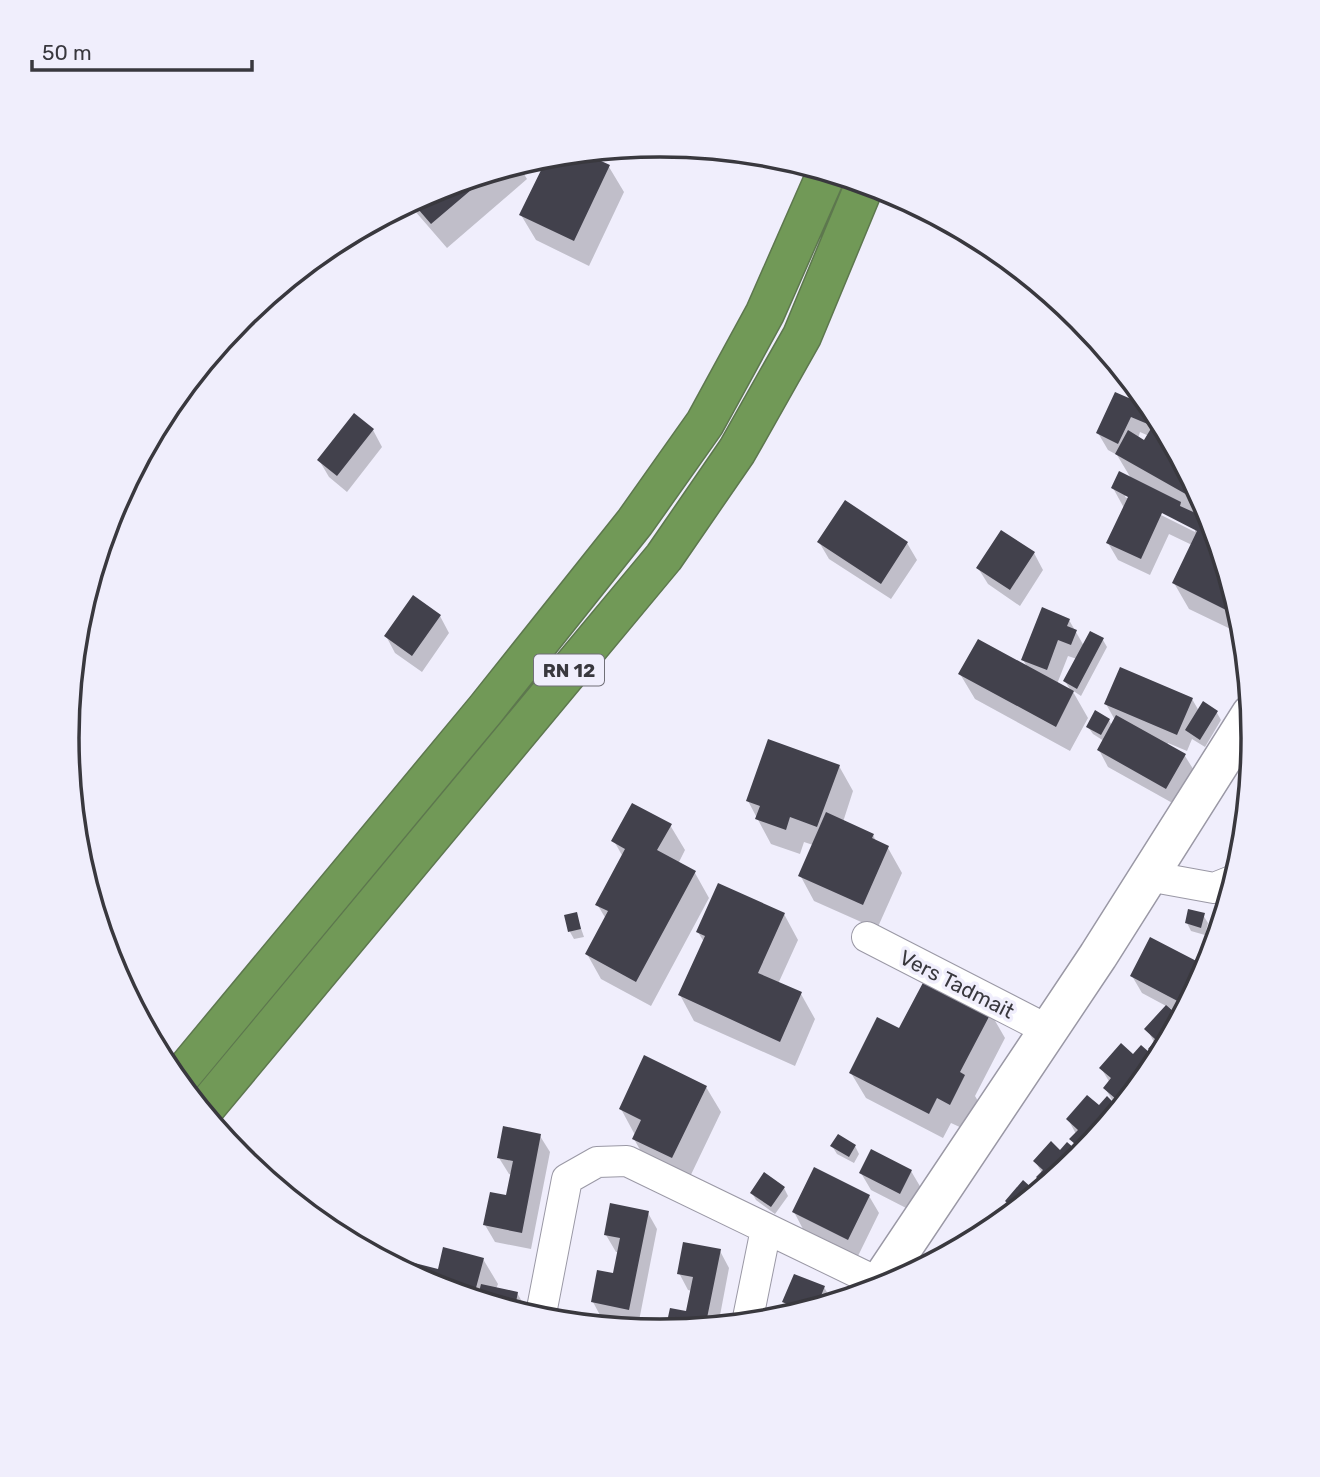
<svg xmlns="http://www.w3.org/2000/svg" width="1320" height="1477" font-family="Rubik,sans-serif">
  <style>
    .shadow { fill: #0003; fill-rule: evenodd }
    .building { fill: #42414c }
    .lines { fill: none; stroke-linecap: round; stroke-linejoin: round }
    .street-casing { stroke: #9a98a5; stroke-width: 32 }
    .secondary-casing { stroke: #9a98a5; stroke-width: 41 }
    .highway-casing { stroke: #5d774e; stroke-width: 41 }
    .street { stroke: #fff; stroke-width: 30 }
    .secondary { stroke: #fff; stroke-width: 38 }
    .highway { stroke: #719957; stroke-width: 38 }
    .labels { text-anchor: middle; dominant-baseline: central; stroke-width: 7; stroke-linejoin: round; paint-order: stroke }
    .shield { fill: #f0eefc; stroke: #706f77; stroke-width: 2 }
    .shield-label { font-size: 19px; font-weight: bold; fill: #39383e }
    .street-label { font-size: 21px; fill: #39383e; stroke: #f0eefc }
    .rim { fill: none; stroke: #39383e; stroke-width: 3.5 }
  </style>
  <rect width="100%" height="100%" fill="#f0eefc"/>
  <!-- shadow -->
  <path class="shadow" d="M580 153 609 167 624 192 589 266 536 240 521 215 550 156Z
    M518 164 527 179 447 248 408 203 433 190Z
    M1116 394 1155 412 1208 512 1242 623 1243 635 1189 609 1174 583 1192 545 1169 534 1150 575 1118 560 1108 543 1124 508 1113 488 1132 480 1117 455 1108 450 1098 433ZM1140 432 1149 436 1145 442 1138 438ZM1126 494 1195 528V532L1125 497Z
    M373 430 382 447 347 492 329 477 319 460Z
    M845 503 907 543 917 560 891 599 829 559 819 542Z
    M1034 553 1043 570 1020 606 988 584 978 568Z
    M440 616 449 633 422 672 395 653 386 636Z
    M1069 620 1084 646 1103 640 1107 647 1081 696 1072 690 1088 718 1070 751 975 699 960 674 1028 668 1023 660ZM1068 656 1077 659 1065 681 1071 691 1057 684Z
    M1192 699 1199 711 1217 713 1221 720 1205 747 1192 739 1187 751 1168 743 1167 746 1185 756 1195 772 1176 805 1108 767 1099 750 1104 741 1093 734 1088 727 1109 720 1112 726 1115 720 1106 704Z
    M839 766 853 791 843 822 873 835 877 843 888 848 902 873 877 929 814 901 800 875 813 845 804 842 800 854 771 844 748 801Z
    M670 825 685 850 678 864 695 873 709 898 651 1006 601 979 587 954 606 919 597 904 623 857 614 841Z
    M576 914 584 937 574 939 570 932Z
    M784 914 798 940 778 984 801 994 815 1019 795 1066 694 1021 680 995 704 942 698 932Z
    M1203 915 1208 923 1205 935 1191 931 1187 923Z
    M1207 968 1153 1069 1081 1156 1071 1139 1076 1134 1068 1119 1099 1108 1115 1105 1105 1088 1110 1083 1101 1068 1133 1056 1157 1061 1150 1049 1155 1044 1147 1029 1178 1018 1181 1014 1142 993 1132 976Z
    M990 1012 1005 1038 975 1096 978 1101 964 1129 951 1123 943 1138 866 1098 851 1073 900 1031Z
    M706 1087 721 1112 687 1183 648 1164 634 1139 635 1135 621 1109Z
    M540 1136 550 1152 531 1249 495 1242 485 1225 507 1197 512 1175 509 1174 499 1158Z
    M1067 1145 1081 1157 1013 1213 1007 1201 1033 1192 1041 1183 1038 1178 1042 1173 1035 1161 1061 1152Z
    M832 1146H855L859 1154 854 1163 837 1154Z
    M911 1171 921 1188 910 1210 871 1190 861 1173Z
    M784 1188 788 1196 775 1214 756 1200 752 1193Z
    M869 1196 879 1213 858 1256 803 1229 794 1212Z
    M648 1213 657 1229 638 1326 602 1319 593 1302 615 1275 619 1252H616L606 1235Z
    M988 1222 995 1228 973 1241 972 1240Z
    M720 1251 729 1268 718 1326 667 1331 671 1310 687 1313 692 1291 688 1290 679 1273Z
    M483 1259 498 1284 496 1289 517 1293 527 1310 526 1315 433 1287 394 1266 396 1260 439 1271Z
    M824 1287 833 1303 792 1315 784 1302Z"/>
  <!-- building -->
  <path class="building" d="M583 153 610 165 574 241 519 215 548 156Z
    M491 173 431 224 412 202 433 190Z
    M1115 392 1154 409 1156 413 1150 425 1131 417 1118 444 1096 433Z
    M354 413 374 429 337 476 317 460Z
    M1158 417 1179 456 1205 505 1115 454 1128 430 1144 440Z
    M1119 471 1181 502 1180 506 1211 520 1240 617 1172 583 1197 531 1162 513 1141 559 1106 543 1128 497 1111 488Z
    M845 500 908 542 881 584 817 542Z
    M1001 530 1035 552 1010 590 976 568Z
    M413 595 441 615 412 656 384 636Z
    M1042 607 1070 619 1067 626 1077 630 1071 645 1058 640 1047 670 1021 660Z
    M1090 631 1104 638 1077 689 1063 681Z
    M978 639 1074 691 1056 727 958 674Z
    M1120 667 1193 698 1177 735 1104 704Z
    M1203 701 1218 711 1200 740 1185 730Z
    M1095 710 1110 719 1101 735 1086 727Z
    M1116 715 1186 754 1166 789 1097 750Z
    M768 739 840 765 817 827 790 817 786 830 755 819 760 806 746 801Z
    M632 803 672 824 657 850 696 871 636 982 585 954 608 911 595 905 625 849 611 841Z
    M826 812 874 834 872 838 889 846 863 905 798 876Z
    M718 883 785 913 758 973 802 992 780 1042 678 995 705 936 696 932Z
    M1188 909 1205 913 1201 928 1185 923Z
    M577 912 581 929 568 932 564 915Z
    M1150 937 1208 967 1187 1006 1130 976Z
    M926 977 992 1011 960 1072 965 1075 950 1105 937 1098 929 1114 849 1073 877 1017 899 1028Z
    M1166 1005 1178 1015 1186 1007 1159 1058 1148 1049 1156 1040 1144 1029Z
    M1121 1043 1133 1054 1141 1045 1158 1060 1123 1105 1103 1088 1111 1078 1099 1068Z
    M644 1055 707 1086 672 1158 632 1139 641 1120 619 1109Z
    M1087 1095 1099 1105 1107 1096 1120 1109 1085 1152 1069 1139 1078 1130 1066 1119Z
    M503 1126 541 1134 522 1233 483 1225 490 1192 506 1195 513 1161 497 1158Z
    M838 1134 856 1145 849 1157 830 1146Z
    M1051 1141 1060 1150 1067 1142 1082 1155 1016 1211 1005 1201 1023 1180 1033 1189 1040 1181 1036 1177 1043 1170 1033 1161Z
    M871 1149 912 1170 900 1194 859 1173Z
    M814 1167 870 1195 848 1240 792 1212Z
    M764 1172 785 1187 771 1207 750 1193Z
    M610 1203 649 1211 629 1310 591 1302 597 1270 613 1273 620 1238 604 1235Z
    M988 1219 996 1226 972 1241 970 1240Z
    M683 1242 721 1249 705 1328 665 1331 670 1308 686 1311 693 1277 677 1274Z
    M443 1247 484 1258 473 1299 433 1287 393 1265 395 1258 438 1269Z
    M794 1274 825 1286 816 1308 806 1311 782 1302Z
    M481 1284 518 1292 514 1312 477 1300Z"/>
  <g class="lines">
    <defs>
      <path id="street" d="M1148 876 1214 888 1234 880
        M867 937 1048 1030
        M540 1319 567 1179 597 1162 627 1161 879 1283
        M747 1323 766 1229"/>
      <path id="secondary" d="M874 1291 1098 956 1251 714"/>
      <path id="highway" d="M177 1081 486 709 635 522 705 423 765 313 827 172
        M202 1112 664 557 737 451 802 336 865 184"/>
    </defs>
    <!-- street casing -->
    <use href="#street" class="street-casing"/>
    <!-- secondary casing -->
    <use href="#secondary" class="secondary-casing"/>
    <!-- highway casing -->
    <use href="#highway" class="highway-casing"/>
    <!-- street -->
    <use href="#street" class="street"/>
    <!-- secondary -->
    <use href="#secondary" class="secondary"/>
    <!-- highway -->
    <use href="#highway" class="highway"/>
  </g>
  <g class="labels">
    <!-- shield labels -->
    <rect class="shield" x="534" y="654.5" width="70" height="31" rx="5"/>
    <g class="shield-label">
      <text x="569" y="670">RN 12</text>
    </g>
    <!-- street labels -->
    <g class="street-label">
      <text transform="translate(957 984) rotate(27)">Vers Tadmait</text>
    </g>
  </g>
  <!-- crop -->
  <path d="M0 0H1320V1477H0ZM79 738a581 581 0 1 1 1162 0a581 581 0 1 1-1162 0Z" fill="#f0eefc" fill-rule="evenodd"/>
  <path class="rim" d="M79 738a581 581 0 1 1 1162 0a581 581 0 1 1-1162 0Z"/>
  <!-- scale -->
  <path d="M32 60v10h220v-10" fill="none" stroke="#39383e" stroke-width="3.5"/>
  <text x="42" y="60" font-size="21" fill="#39383e" stroke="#f0eefc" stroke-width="5" paint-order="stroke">50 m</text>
</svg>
